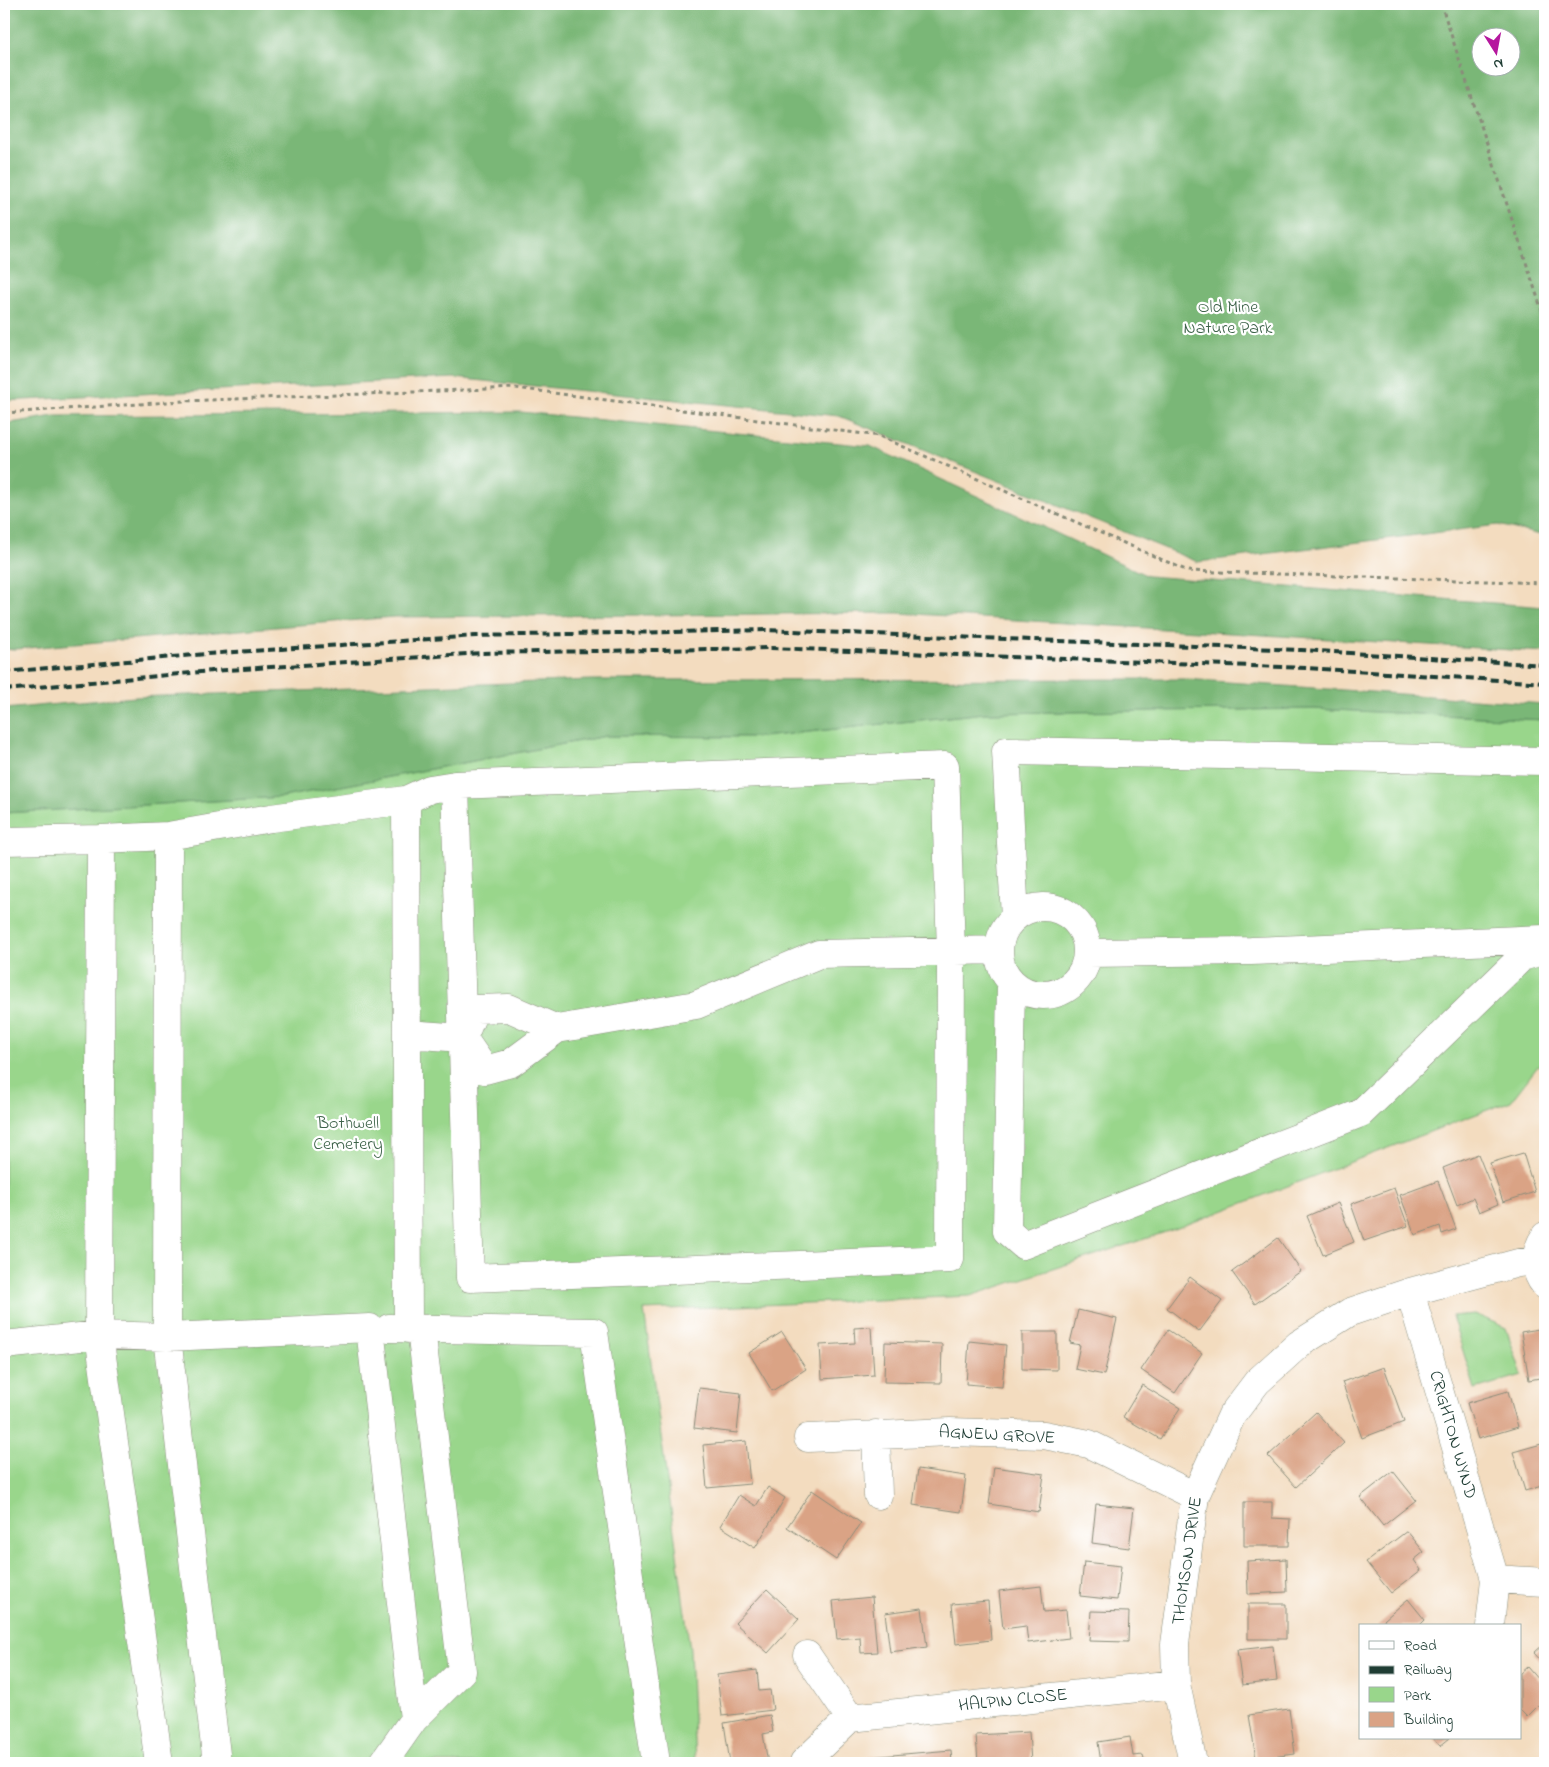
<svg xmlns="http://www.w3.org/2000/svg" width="1549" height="1767" font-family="'Indie Flower',sans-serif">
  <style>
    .green { fill: #99d68b; stroke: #5c8a60 }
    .forest { fill: #7ab777; stroke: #4c7a56; fill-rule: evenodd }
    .building { fill: #daa385 }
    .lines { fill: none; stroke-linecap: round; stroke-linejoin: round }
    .minor-casing { stroke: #898c7a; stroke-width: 29 }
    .path { stroke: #898c7a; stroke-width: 3; stroke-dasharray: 4 4; stroke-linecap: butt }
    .minor { stroke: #fff; stroke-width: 28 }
    .rail { stroke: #1f3d34; stroke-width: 4; stroke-dasharray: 8 4; stroke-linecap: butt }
    .labels { text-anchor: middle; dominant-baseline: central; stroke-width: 4.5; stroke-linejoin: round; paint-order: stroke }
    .park-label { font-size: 18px; fill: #3e634a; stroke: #fff }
    .street-label { font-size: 18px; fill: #1f3d34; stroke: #fff }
  </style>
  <rect width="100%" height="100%" fill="#fff"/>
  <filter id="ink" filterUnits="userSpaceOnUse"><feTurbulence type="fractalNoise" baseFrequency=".02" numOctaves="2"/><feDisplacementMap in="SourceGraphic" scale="10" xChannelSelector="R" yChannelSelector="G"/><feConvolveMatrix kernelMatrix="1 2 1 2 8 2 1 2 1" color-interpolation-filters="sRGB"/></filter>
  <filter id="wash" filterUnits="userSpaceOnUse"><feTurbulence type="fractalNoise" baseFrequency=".0096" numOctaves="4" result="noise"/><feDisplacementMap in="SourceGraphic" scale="20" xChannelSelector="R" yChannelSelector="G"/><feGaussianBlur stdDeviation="1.12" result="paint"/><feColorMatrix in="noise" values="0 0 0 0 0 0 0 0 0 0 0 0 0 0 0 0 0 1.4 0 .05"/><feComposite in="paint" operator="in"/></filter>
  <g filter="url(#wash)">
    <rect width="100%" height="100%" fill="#f3dcbf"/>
    <!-- green -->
    <path class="green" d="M1314 709 1545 720V1057L1511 1101 1175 1229 970 1296 644 1310 690 1650 695 1763H4V813L283 797 606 736 762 737 985 713Z
      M1475 1314 1506 1328 1522 1375 1475 1389 1452 1316Z"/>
    <!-- forest -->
    <path class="forest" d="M4 4H1545V205L1543 204 1545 212V536L1498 525 1198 562 839 416 453 378 4 401ZM1482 38H1512V68H1482Z
      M521 412 870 446 1148 576 1545 607V652L898 613 394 617 4 650V424L54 416Z
      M1184 679 1545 704V720L1314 709 985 713 762 737 606 736 283 797 4 813V709L135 697 591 680Z"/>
    <g id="blocks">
      <!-- building -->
      <path class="building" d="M1523 1153 1535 1192 1503 1202 1490 1163Z
        M1478 1154 1498 1204 1479 1212 1473 1198 1457 1205 1443 1168Z
        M1438 1181 1456 1229 1442 1234 1440 1226 1415 1235 1400 1195Z
        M1394 1188 1408 1226 1364 1241 1351 1204Z
        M1338 1203 1354 1242 1323 1255 1307 1216Z
        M1278 1238 1301 1271 1255 1304 1232 1272Z
        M1190 1277 1222 1301 1199 1332 1167 1308Z
        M1078 1310 1117 1319 1104 1375 1075 1369 1080 1345 1070 1343Z
        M871 1327 874 1375 822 1379 820 1345 855 1343 854 1328Z
        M1545 1328V1377L1529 1380 1521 1332Z
        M1168 1330 1202 1353 1175 1393 1141 1370Z
        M782 1332 806 1369 772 1391 749 1353Z
        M1022 1332H1057V1370L1022 1369Z
        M969 1341 1006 1345 1002 1387 966 1384Z
        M885 1342 942 1344 941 1383 884 1382Z
        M1384 1367 1404 1422 1362 1438 1342 1382Z
        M1142 1385 1180 1408 1160 1439 1123 1417Z
        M699 1388 741 1393 737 1433 694 1428Z
        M1508 1391 1518 1427 1478 1439 1467 1403Z
        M1316 1412 1344 1443 1296 1487 1268 1456Z
        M746 1441 750 1484 707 1488 703 1445Z
        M1545 1443V1485L1525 1491 1513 1452Z
        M994 1467 1044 1474 1039 1512 989 1504Z
        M918 1469 966 1476 961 1512 913 1505Z
        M1393 1471 1416 1500 1383 1526 1360 1497Z
        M768 1487 785 1498 755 1548 720 1526 739 1495 756 1506Z
        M812 1490 861 1523 836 1560 787 1527Z
        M1244 1502H1272V1518L1290 1519 1289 1546H1244Z
        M1096 1504 1134 1508 1129 1548 1092 1543Z
        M1407 1531 1424 1552 1414 1560 1421 1570 1391 1593 1366 1562Z
        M1286 1559 1287 1592 1248 1594 1247 1561Z
        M1084 1562 1121 1566 1117 1600 1080 1596Z
        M1041 1586 1044 1612 1066 1610 1069 1638 1028 1643 1026 1626 1003 1629 999 1591Z
        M767 1589 799 1619 768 1653 735 1623Z
        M872 1597 877 1652 861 1653 860 1637 837 1639 833 1601Z
        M1408 1599 1425 1620 1419 1626H1377Z
        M988 1601 991 1640 956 1644 952 1604Z
        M1248 1604H1286V1639H1248Z
        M922 1608 927 1647 890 1652 885 1613Z
        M1091 1611 1129 1612 1128 1642 1089 1641Z
        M1545 1643V1665L1534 1653Z
        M1273 1646 1277 1681 1242 1685 1237 1650Z
        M1527 1667 1545 1688V1699L1527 1717 1520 1710V1673Z
        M757 1670 759 1691 770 1690 773 1710 722 1716 717 1675Z
        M1289 1709 1295 1754 1256 1759 1249 1715Z
        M770 1715 773 1732 763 1734 768 1763H730L724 1723Z
        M1029 1732 1031 1763H978L976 1735Z
        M1130 1737 1133 1756 1143 1755 1145 1763H1101L1098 1742Z
        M1433 1738H1450L1440 1746Z
        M951 1750 952 1763H869V1757Z"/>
    </g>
  </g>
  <g filter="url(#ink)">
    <use href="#blocks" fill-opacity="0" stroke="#898c7a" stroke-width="1"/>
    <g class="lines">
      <defs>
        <path id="minor" d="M945 766 951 951 950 1259 470 1278 455 785Z
          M406 800 430 789 455 785
          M168 836 271 818 406 800 408 1329
          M4 841 101 839
          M999 951a44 44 0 1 1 88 0a44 44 0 1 1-88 0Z
          M1015 917 1006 751 1545 761
          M1087 953 1251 951 1545 939
          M1011 982 1007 1231 1023 1245 1361 1113 1522 957 1545 950
          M557 1029 509 1008 475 1009 463 1038 485 1070 511 1063 557 1029 696 1005 819 954 999 950
          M407 1034 463 1038
          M1545 1236C1535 1251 1532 1270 1545 1285
          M1410 1292 1495 1579 1490 1626
          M389 1328 594 1332 656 1763
          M4 1345 99 1335 167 1337 370 1328 414 1719 383 1763
          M876 1434 878 1495
          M808 1438 950 1432 1044 1435 1089 1444 1195 1496
          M1495 1579 1545 1582
          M807 1655 850 1718
          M414 1719 462 1671 421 1329
          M804 1762 850 1718 1176 1684
          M159 1763 99 1335 101 839 168 836 167 1337 217 1763
          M1193 1763 1176 1684 1175 1644 1195 1496 1232 1415 1257 1382 1299 1344 1350 1312 1410 1292 1518 1263 1535 1261"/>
      </defs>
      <!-- minor casing -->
      <use href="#minor" class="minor-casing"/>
      <!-- path -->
      <path class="path" d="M1441 4 1545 320
        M4 413 184 401 516 388 879 436 1188 571 1545 583"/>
      <!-- minor -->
      <use href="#minor" class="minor"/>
      <!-- rail -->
      <path class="rail" d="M4 672 206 654 476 636 765 630 1301 650 1545 665
        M4 690 212 671 482 653 771 648 1307 668 1545 683"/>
    </g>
  </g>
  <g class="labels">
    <!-- park labels -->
    <g class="park-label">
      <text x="1228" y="308">Old Mine<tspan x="1228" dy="21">Nature Park</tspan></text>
      <text x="348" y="1124">Bothwell<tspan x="348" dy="21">Cemetery</tspan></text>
    </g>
    <!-- street labels -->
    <g class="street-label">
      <text transform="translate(1452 1435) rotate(74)">CRIGHTON WYND</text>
      <text transform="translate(997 1436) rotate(3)">AGNEW GROVE</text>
      <text transform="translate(1188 1561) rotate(-82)">THOMSON DRIVE</text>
      <text transform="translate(1013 1701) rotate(-6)">HALPIN CLOSE</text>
    </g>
  </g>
  <!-- margin -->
  <rect width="1549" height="1767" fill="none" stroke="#fff" stroke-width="20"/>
  <!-- legend -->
  <rect x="1359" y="1624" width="162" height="115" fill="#ffffff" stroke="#a5b1ae"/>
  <rect x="1369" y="1641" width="25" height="8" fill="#ffffff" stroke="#a5b1ae"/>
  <text x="1404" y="1650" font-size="15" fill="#1f3d34">Road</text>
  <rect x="1369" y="1666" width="25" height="8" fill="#1f3d34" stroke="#a5b1ae"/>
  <text x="1404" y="1674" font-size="15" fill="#1f3d34">Railway</text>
  <rect x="1369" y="1687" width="25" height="15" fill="#99d68b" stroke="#a5b1ae"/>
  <text x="1404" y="1700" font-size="15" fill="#1f3d34">Park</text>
  <rect x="1369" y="1712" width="25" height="15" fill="#daa385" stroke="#a5b1ae"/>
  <text x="1404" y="1724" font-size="15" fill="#1f3d34">Building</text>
  <!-- north arrow -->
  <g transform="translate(1496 52) rotate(169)"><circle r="24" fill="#ffffff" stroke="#a5b1ae"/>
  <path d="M0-4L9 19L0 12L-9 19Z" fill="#b5179e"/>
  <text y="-8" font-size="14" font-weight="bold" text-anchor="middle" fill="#1f3d34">N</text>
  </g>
</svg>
